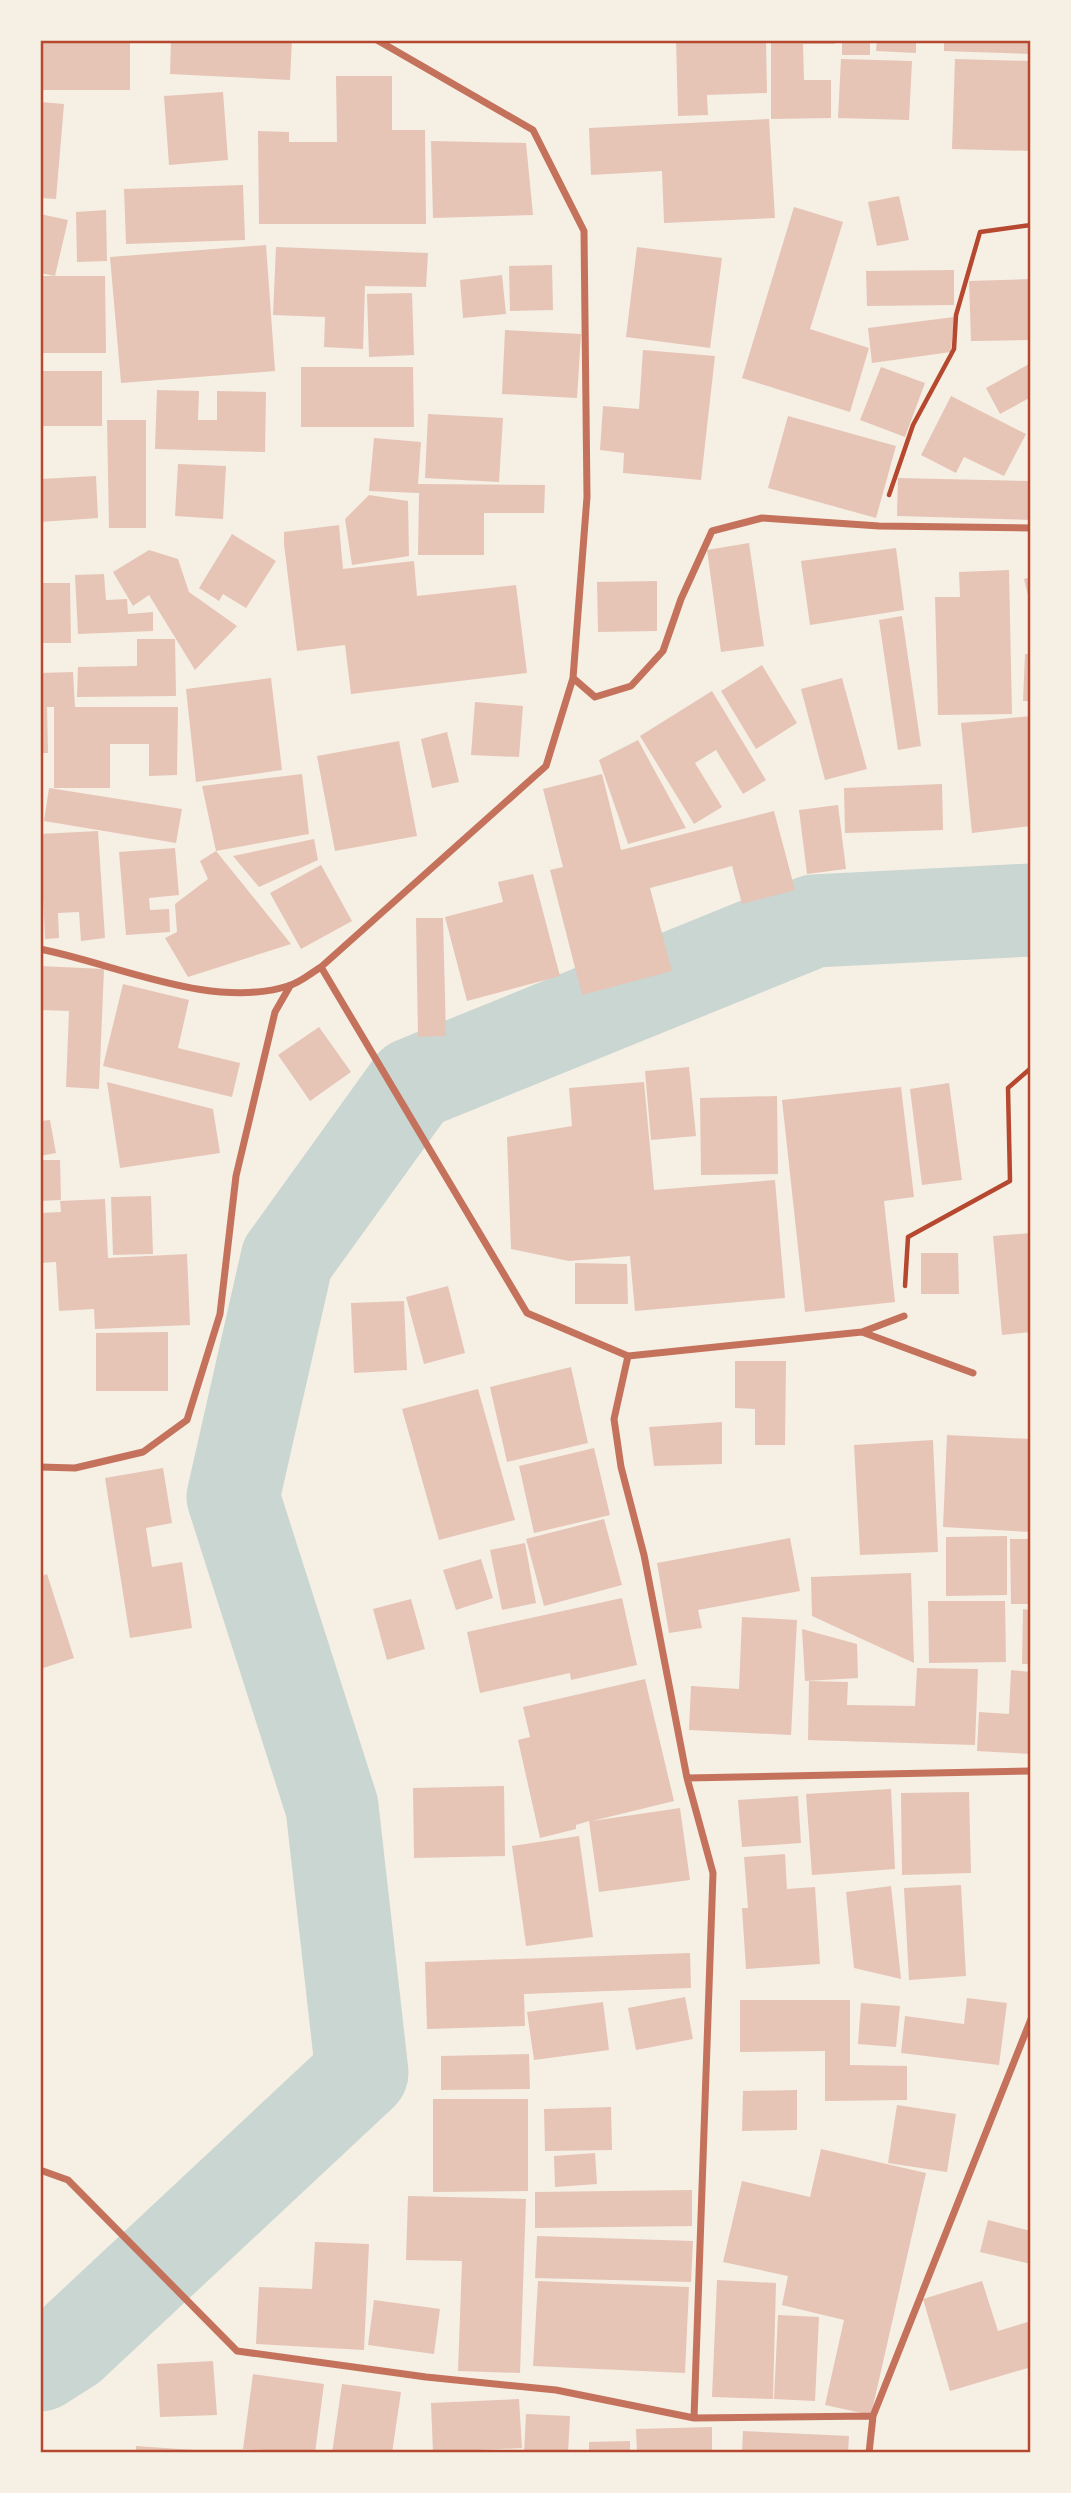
<svg xmlns="http://www.w3.org/2000/svg" width="1071" height="2493" font-family="Figtree,sans-serif">
  <style>
    .lines { fill: none; stroke-linecap: round; stroke-linejoin: round }
    .river { stroke: #c9d6d2; stroke-width: 93 }
    .building { fill: #e6c5b7 }
    .path { stroke: #b5482f; stroke-width: 4.5 }
    .minor { stroke: #c5725c; stroke-width: 7 }
    .neatline { fill: none; stroke: #b5482f; stroke-width: 2.5 }
  </style>
  <rect width="100%" height="100%" fill="#f6efe4"/>
  <g class="lines">
    <!-- river -->
    <path class="river" d="M40 2365 70 2346 362 2073 332 1807 233 1497 287 1259 413 1084 814 921 1031 910"/>
  </g>
  <!-- building -->
  <path class="building" d="M40 40H130V90H40Z
    M171 40H292L290 80 170 74Z
    M676 40H766L767 93 707 95 708 115 678 116Z
    M771 40H835V44H803L804 80H831V118L771 119Z
    M842 40H870V55H842Z
    M877 40H916V53L876 51Z
    M944 40H1031V54L944 51Z
    M841 59 912 61 909 120 838 118Z
    M955 59 1031 61V151L952 149Z
    M336 76H392V130H425L426 224H259L258 131 289 132V142H337Z
    M223 92 228 160 169 165 164 96Z
    M40 102 64 104 56 199 40 198Z
    M769 119 775 218 664 223 662 171 591 175 589 128Z
    M431 141 526 143 533 215 433 218Z
    M243 185 245 240 126 244 124 189Z
    M899 196 909 240 877 246 868 202Z
    M794 207 843 222 810 329 869 348 850 412 742 378Z
    M106 210 107 261 77 262 76 212Z
    M40 214 68 220 55 276 40 273Z
    M266 245 275 371 121 383 110 257Z
    M276 247 428 253 426 287 365 286 363 349 324 347 325 317 273 315Z
    M637 247 722 258 710 348 626 337Z
    M552 265 553 310 510 311 509 266Z
    M954 270V305L867 306 866 271Z
    M502 275 506 314 463 318 460 280Z
    M40 276H105L106 353H40Z
    M1031 279V340L971 341 969 281Z
    M412 293 414 355 369 357 367 294Z
    M954 317 951 352 872 363 868 328Z
    M505 330 581 334 577 398 502 394Z
    M643 350 715 356 701 480 623 473 624 453 600 450 603 406 639 409Z
    M1031 363V397L1000 414 986 388Z
    M301 367H413L414 427H301Z
    M881 367 925 383 905 437 860 420Z
    M40 371H102V426H40Z
    M157 390 199 391 198 420H217V391L266 392 265 452 155 449Z
    M951 396 1026 434 1004 476 964 457 956 473 921 455Z
    M428 414 503 418 499 482 425 478Z
    M788 416 896 446 876 518 768 488Z
    M107 420H146V528H109Z
    M374 438 421 442 418 484 545 485 544 513H484V555H418L419 493 369 491Z
    M178 464 226 466 223 519 175 516Z
    M96 476 98 518 40 522V479Z
    M898 478 1031 481V520L897 516Z
    M369 495 408 501 409 556 352 565 345 519Z
    M339 525 343 569 414 561 417 596 516 585 527 673 351 694 345 645 297 651 284 544V532Z
    M232 534 276 561 246 608 223 594 219 601 199 588Z
    M749 543 764 646 721 652 707 550Z
    M896 548 904 610 810 625 801 561Z
    M149 550 178 559 189 592 237 626 195 670 149 595 133 606 113 572Z
    M1009 570 1012 714 938 715 935 597H960L959 572Z
    M104 574 106 600 127 599 128 614 153 612V631L78 634 75 575Z
    M1031 577V604H1030L1024 579Z
    M657 581V631L598 632 597 582Z
    M40 583H70L71 643H40Z
    M902 616 921 746 898 750 879 620Z
    M137 639H175L176 696 77 697 78 667 137 666Z
    M1025 654H1031V701H1023Z
    M762 665 797 723 756 749 721 691Z
    M73 672 75 707H178L177 775 149 776V744H110V788H54V707H47L48 753H40V673Z
    M271 678 282 770 196 782 186 689Z
    M842 678 867 769 825 780 801 689Z
    M712 691 766 780 743 794 716 750 695 763 722 807 694 824 640 736Z
    M475 702 523 706 519 757 471 755Z
    M1031 716V826L972 833 961 723Z
    M447 732 459 782 432 788 421 739Z
    M638 740 686 828 628 844 599 760Z
    M399 741 417 836 335 851 317 756Z
    M302 774 309 834 216 851 202 786Z
    M602 774 621 850 774 811 795 890 742 904 732 866 650 888 672 971 582 995 550 870 563 867 543 789Z
    M942 784 943 830 845 833 844 788Z
    M49 788 182 809 176 843 44 821Z
    M838 805 846 869 807 874 799 810Z
    M98 831 105 938 81 941 79 912 58 913 59 938 45 939 40 834Z
    M314 839 318 860 259 887 233 856Z
    M175 848 179 895 149 898 150 910 169 909 170 932 126 935 119 852Z
    M216 851 291 944 188 977 165 938 177 932 175 904 208 879 200 861Z
    M321 865 352 921 301 949 270 893Z
    M533 874 560 976 467 1001 445 917 503 902 498 882Z
    M416 918H443L446 1036 418 1037Z
    M40 966 104 969 99 1089 66 1087 69 1011 40 1010Z
    M123 984 189 1000 178 1048 240 1063 232 1097 103 1066Z
    M319 1027 351 1072 310 1101 278 1055Z
    M689 1067 696 1136 651 1140 645 1071Z
    M107 1082 213 1109 220 1153 120 1168Z
    M644 1082 654 1190 775 1180 785 1298 635 1311 630 1256 569 1261 511 1249 507 1137 572 1126 569 1088Z
    M949 1083 962 1180 922 1185 910 1089Z
    M901 1087 914 1197 884 1201 895 1302 805 1312 782 1100Z
    M777 1096 778 1174 701 1175 700 1098Z
    M50 1120 56 1153 40 1156V1121Z
    M40 1160H60L61 1200 40 1201Z
    M151 1196 153 1254 113 1255 111 1197Z
    M105 1199 108 1258 187 1254 190 1325 95 1329 94 1309 59 1311 56 1262 40 1263V1213L61 1212 60 1201Z
    M1031 1233V1332L1002 1335 993 1236Z
    M921 1253H958L959 1294H921Z
    M575 1263 627 1264 628 1304H575Z
    M448 1286 465 1353 424 1364 406 1297Z
    M404 1301 407 1370 354 1373 351 1303Z
    M168 1332V1391H96V1333Z
    M735 1361H786L785 1445H755V1409L735 1408Z
    M571 1367 588 1443 507 1462 490 1387Z
    M478 1389 515 1520 439 1540 402 1409Z
    M722 1422V1464L654 1466 649 1427Z
    M947 1435 1031 1439V1532L943 1527Z
    M933 1440 938 1552 860 1555 854 1445Z
    M594 1448 610 1515 534 1533 519 1466Z
    M163 1468 172 1523 146 1528 152 1567 182 1562 192 1628 130 1638 105 1478Z
    M604 1519 622 1585 544 1606 526 1539Z
    M1007 1536V1595L946 1596V1537Z
    M790 1538 800 1591 698 1610 702 1628 669 1633 657 1563Z
    M1010 1539H1031V1604H1011Z
    M525 1543 536 1603 502 1610 490 1550Z
    M481 1559 493 1598 456 1610 443 1570Z
    M911 1573 914 1663 812 1616 811 1577Z
    M47 1574 74 1658 40 1669V1577Z
    M622 1598 637 1665 571 1680 570 1673 480 1693 467 1632Z
    M411 1599 425 1649 387 1660 373 1609Z
    M928 1601H1005L1006 1662 929 1663Z
    M1023 1609 1031 1610V1664H1022Z
    M742 1617 797 1620 791 1735 689 1730 691 1686 739 1689Z
    M802 1629 857 1644 858 1678 805 1681Z
    M917 1668 978 1669 975 1745 808 1740 809 1681 848 1682 847 1705 915 1706Z
    M1011 1670 1031 1672V1754L977 1751 979 1712 1009 1714Z
    M645 1679 674 1801 592 1821 680 1808 690 1880 599 1892 589 1821 576 1825V1829L540 1838 518 1740 530 1737 523 1707Z
    M504 1786 505 1856 414 1858 413 1788Z
    M891 1789 895 1869 812 1875 806 1794Z
    M969 1792 971 1873 902 1875 901 1793Z
    M798 1796 801 1843 742 1847 738 1800Z
    M579 1836 593 1937 526 1946 512 1846Z
    M785 1854 787 1889 815 1887 820 1964 746 1969 742 1908H748L744 1857Z
    M961 1885 966 1976 909 1980 904 1888Z
    M891 1886 901 1979 854 1968 846 1892Z
    M690 1953 691 1988 524 1994 525 2026 427 2029 425 1962Z
    M685 1997 693 2039 636 2050 628 2008Z
    M967 1998 1007 2003 999 2065 901 2053 905 2016 964 2024Z
    M740 2000H850V2065L907 2066V2100L825 2101V2051L740 2052Z
    M603 2002 609 2050 534 2060 527 2012Z
    M861 2003 900 2006 896 2047 858 2044Z
    M529 2054 530 2089 441 2090V2056Z
    M797 2090V2130L742 2131 743 2091Z
    M433 2099H528V2191L433 2192Z
    M897 2105 956 2114 947 2172 888 2163Z
    M611 2107 612 2150 545 2151 544 2109Z
    M821 2149 926 2173 871 2415 825 2405 844 2320 782 2305 788 2276 723 2262 742 2181 810 2197Z
    M595 2153 597 2184 555 2187 554 2156Z
    M692 2190V2226L535 2228V2192Z
    M408 2196 526 2199 520 2373 458 2371 462 2261 406 2260Z
    M988 2220 1031 2231V2264L980 2252Z
    M537 2236 693 2241 691 2282 535 2278Z
    M315 2242 369 2244 364 2350 256 2344 259 2287 312 2289Z
    M717 2280 776 2283 773 2399 712 2397Z
    M538 2281 689 2287 685 2373 533 2366Z
    M982 2281 998 2331 1031 2321V2367L950 2391 923 2299Z
    M374 2300 440 2309 434 2354 368 2345Z
    M778 2315 819 2317 815 2401 774 2399Z
    M213 2361 217 2415 160 2417 157 2364Z
    M253 2374 324 2384 315 2453 243 2449Z
    M342 2384 401 2392 392 2453H332Z
    M519 2399 522 2448 433 2452 431 2403Z
    M526 2414 570 2416 568 2453H524Z
    M712 2427V2453H637L636 2429Z
    M743 2431 849 2436 848 2453H742Z
    M630 2441V2453H589V2442Z
    M136 2446 207 2451V2453H136Z"/>
  <g class="lines">
    <!-- path -->
    <path class="path" d="M889 495 913 425 954 349 956 315 980 232 1031 225
      M905 1286 908 1237 1010 1181 1008 1088 1031 1068"/>
    <!-- minor -->
    <path class="minor" d="M377 40 533 130 584 231 587 497 573 678 595 697 631 686 663 651 681 599 712 531 762 518 879 526 1031 528
      M40 949C116 964 212 1010 288 986 300 983 311 973 321 967L546 766 573 678
      M321 967 527 1313 628 1356 614 1419 621 1467 644 1555 687 1778 713 1873 694 2418 873 2416
      M862 1332 973 1373
      M628 1356 862 1332 904 1316
      M40 1467 75 1468 143 1452 187 1420 220 1314 236 1176 275 1012 290 986
      M687 1778 1031 1771
      M40 2170 68 2180 237 2351 426 2377 556 2390 694 2418
      M869 2453 873 2416 1031 2019"/>
  </g>
  <!-- border -->
  <rect width="1071" height="2493" fill="none" stroke="#f6efe4" stroke-width="84"/>
  <rect x="42" y="42" width="987" height="2409" class="neatline"/>
</svg>
